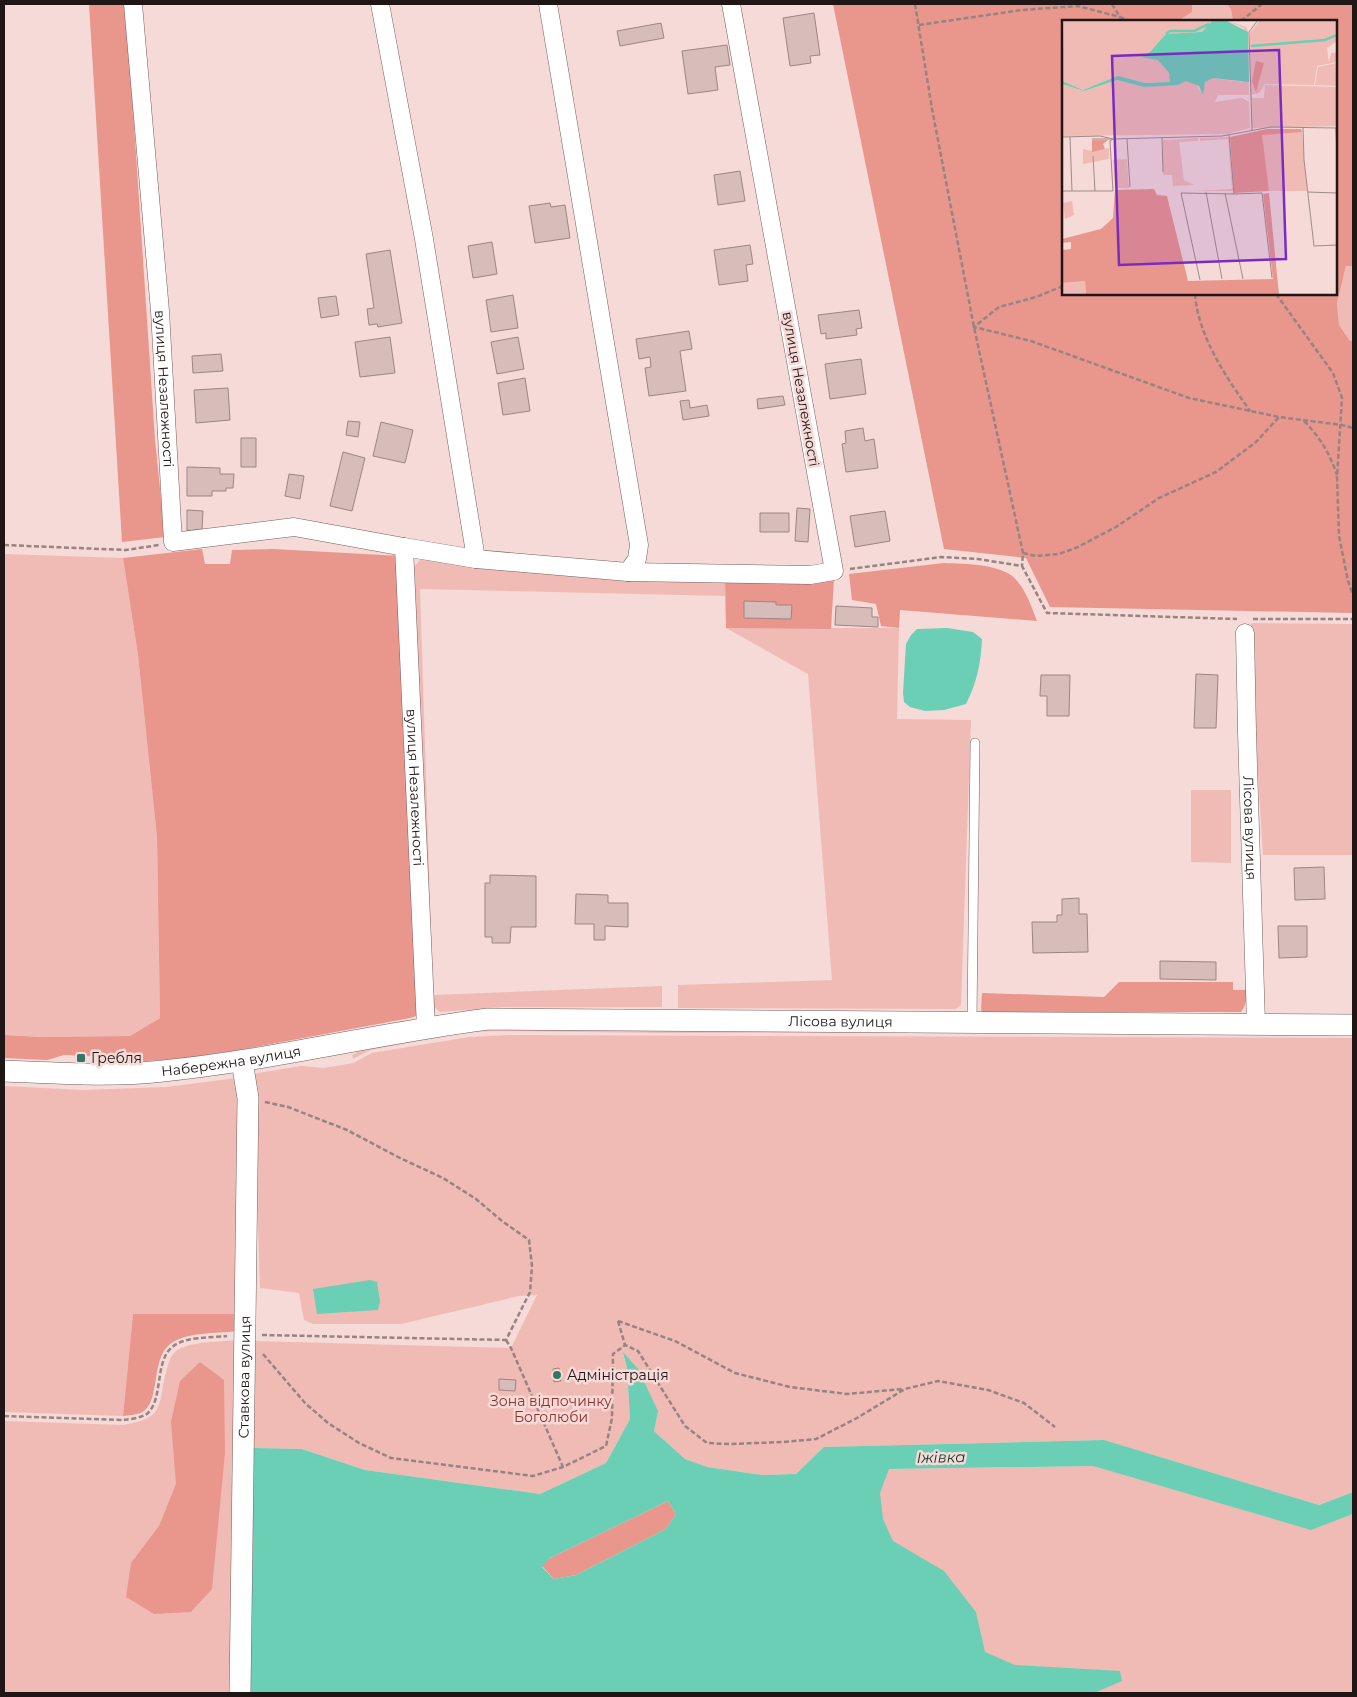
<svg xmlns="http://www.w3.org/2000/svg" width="1357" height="1697" font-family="Montserrat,sans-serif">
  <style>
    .green { fill: #f1bbb5 }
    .forest { fill: #e9968d }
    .water { fill: #6bcfb5; fill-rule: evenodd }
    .building { fill: #d6bdb9; stroke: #9d8582 }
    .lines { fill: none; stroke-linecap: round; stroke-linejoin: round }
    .service-casing { stroke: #755e5c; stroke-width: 10 }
    .minor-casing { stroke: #755e5c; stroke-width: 19 }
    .tertiary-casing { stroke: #755e5c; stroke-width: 22 }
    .path { stroke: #978482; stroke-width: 2.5; stroke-dasharray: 5 2.5; stroke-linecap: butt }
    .service { stroke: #fff; stroke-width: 9 }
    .minor { stroke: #fff; stroke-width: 18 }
    .tertiary { stroke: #fff; stroke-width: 21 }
    .poi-dot { fill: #347665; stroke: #f5dad7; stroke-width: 2 }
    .labels { text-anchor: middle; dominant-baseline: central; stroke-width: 5; stroke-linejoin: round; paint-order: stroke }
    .street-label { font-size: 14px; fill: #1f1615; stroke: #f5dad7 }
    .poi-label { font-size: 14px; fill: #1f1615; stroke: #f5dad7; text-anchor: start }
    .park-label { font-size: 14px; fill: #92312c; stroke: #f5dad7 }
    .water-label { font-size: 15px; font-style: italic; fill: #0d3b31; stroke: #f5dad7 }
    .inset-river { fill: none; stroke: #6bcfb5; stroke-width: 2.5 }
    .inset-road { fill: none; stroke: #9f8c89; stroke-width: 1 }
    .view { fill: #7b2cbf; fill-opacity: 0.15; stroke: #7b2cbf; stroke-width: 2.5 }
    .inset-edge { fill: none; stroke: #1f1615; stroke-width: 2.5 }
  </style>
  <rect width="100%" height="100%" fill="#f5dad7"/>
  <!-- green -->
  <path class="green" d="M1192 4H1227L1231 9 1233 21H1178L1192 12Z
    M1346 266H1353V340L1350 341 1339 325 1337 303Z
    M4 554 123 558 138 655 157 837 160 1018 130 1036 41 1037 4 1035Z
    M422 558 725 580V596L420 589 433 995 662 986V1007H503L440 1012 433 1006 411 570Z
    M1251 623 1353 624V855H1263L1253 694Z
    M726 628H899L897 719 971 720 961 1005 956 1009 678 1008V985L832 980 808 674Z
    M1191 790H1231V863L1191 862Z
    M477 1027 973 1032 662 1033 498 1031 466 1032 370 1050 353 1059 352 1055 371 1045Z
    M511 1035 1353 1038V1492L1319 1505 1104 1440 824 1447 796 1474 762 1475 707 1467 685 1459 654 1431 623 1354 627 1368 630 1419 606 1463 540 1494 365 1470 302 1449 250 1448 252 1341 511 1348 537 1295 519 1296 401 1324H313L304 1320 299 1293 260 1288 254 1092 252 1074 301 1066 324 1068 353 1063 372 1053 469 1037Z
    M237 1078 241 1100 237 1314H133L123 1416 4 1412V1086L83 1090 166 1087Z
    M237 1340 230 1693H4V1421L123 1425C167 1418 157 1405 167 1368 169 1362 171 1355 176 1351 190 1341 220 1342 237 1340Z
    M1093 1466 1311 1529 1353 1514V1693H883L851 1476 889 1469Z"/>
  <!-- forest -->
  <path class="forest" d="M89 4H126L155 440 165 537 122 542Z
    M833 4H1192V12L1178 21H1063V294H1336V21H1233L1231 9 1227 4H1353V266H1346L1337 303 1339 325 1350 341 1353 340V613L1050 607 1026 558 944 549Z
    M202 549 205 564H230L232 550 273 549 401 556 420 1010H416V1016L410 1018 234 1051 178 1059 131 1062H114L95 1056 64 1055 47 1060 4 1058V1035L41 1037 130 1036 160 1018 157 837 138 655 123 558Z
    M944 563C964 564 1005 563 1018 582 1027 593 1032 608 1037 621L900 610 899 628 881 626 876 604 852 600 849 574Z
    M834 579 831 629 726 628 725 580Z
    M1119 982H1233V990H1247C1247 999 1246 1005 1241 1012H982L981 1009 982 993 1104 997Z
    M133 1314H237V1331C216 1334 186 1331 169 1345 152 1359 159 1399 145 1410 140 1415 130 1415 123 1416Z
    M200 1362 224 1380 225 1453 212 1589 191 1612 154 1614 126 1597 131 1563 159 1526 176 1484 171 1422 180 1381Z
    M668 1501 676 1514 666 1529 576 1575 554 1579 542 1566 550 1558Z"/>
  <!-- water -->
  <path class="water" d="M947 628 973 632 982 639C981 662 977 683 966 704L944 710 925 711 910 707 904 702 903 693 906 644 911 635 917 629Z
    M370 1280 377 1282 380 1301 378 1310 317 1314 313 1289Z
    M623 1352 638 1369 658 1411 654 1431 685 1459 707 1467 762 1475 796 1474 824 1447 1104 1440 1319 1505 1353 1492V1514L1311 1530 1093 1466 889 1469 880 1493 883 1519 893 1541 944 1571 976 1612 985 1652 1015 1665 1120 1671 1122 1681 1094 1693H246L250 1448 302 1449 365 1470 540 1494 606 1463 630 1419 627 1368ZM668 1501 676 1514 666 1529 576 1575 554 1579 542 1567 550 1558Z"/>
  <!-- building -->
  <path class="building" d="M814 13 820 55 810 56 811 63 790 66 783 18Z
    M661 23 664 38 620 46 617 31Z
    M727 45 730 65 715 67 718 90 688 94 682 51Z
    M740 171 745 201 718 205 714 175Z
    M550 203 551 207 565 205 570 238 535 243 529 206Z
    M492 242 497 274 473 278 468 246Z
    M750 245 753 264 746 265 748 281 719 285 714 250Z
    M390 250 402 323 378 327 377 324 369 325 367 309 374 308 366 254Z
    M513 295 518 328 491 332 486 300Z
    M336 296 339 315 321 318 318 298Z
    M859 310 862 328 856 329 857 335 826 339V333L821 334 818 315Z
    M689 331 692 349 680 351 686 391 649 396 645 368 651 367 650 357 639 359 636 339Z
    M390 337 395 373 360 377 355 342Z
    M518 337 524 369 497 374 491 342Z
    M221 354 223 371 193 373 192 356Z
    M861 359 866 394 830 399 825 364Z
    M525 378 530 411 503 415 498 383Z
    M228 388 230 420 196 423 194 390Z
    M783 396 785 405 758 409 757 399Z
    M689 400 690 408 707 405 709 416 683 420 680 401Z
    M348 421 360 422 358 437 346 435Z
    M381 422 413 430 405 463 373 456Z
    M863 428 865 441 874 439 878 468 846 472 842 444 846 443 845 431Z
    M241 438H256V467H241Z
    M343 452 365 458 352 511 330 506Z
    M187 467 220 468V474H234L233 488H226V491H212V496H187Z
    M289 474 304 476 300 499 285 496Z
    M797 508 810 509 808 542 795 541Z
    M187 510 203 511 202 529 187 531Z
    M885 511 890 541 855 547 850 516Z
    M760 513H789V532H760Z
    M744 601 776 602V605H792L791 619 744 618Z
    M836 606 872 608V617H878V627L835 625Z
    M1196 674 1218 675 1216 728H1194Z
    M1041 675H1070L1069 716H1047V696H1040Z
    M1324 867 1325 899 1295 900 1294 868Z
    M490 875 536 876V927H511L510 943H492V937H485V883H490Z
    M576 894 608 895V903H628V927L605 926V940H594V924H575Z
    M1079 898V914H1087L1088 952 1033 953 1032 922H1057V915H1062V899Z
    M1278 926H1307V957L1279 958Z
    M1160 961 1216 962V980L1160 979Z
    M559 1368 561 1381 554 1382 553 1369Z
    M499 1379 516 1380 515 1391 499 1390Z"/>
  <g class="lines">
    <defs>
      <path id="service" d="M972 1022 975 743"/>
      <g id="minor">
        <path id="s1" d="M133 4 160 311 173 542 294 527 404 547 426 1027"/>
        <path d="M380 4 424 239 476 559"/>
        <path d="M548 4 639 545 637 559 628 572"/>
        <path d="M404 547 476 559 628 572 810 575 834 571 731 4"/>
        <path id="s2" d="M1245 633 1247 732 1256 1024"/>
      </g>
      <g id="tertiary">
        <path id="s3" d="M4 1071C56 1073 110 1077 163 1071 272 1060 379 1033 488 1019L1353 1025"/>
        <path id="s4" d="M240 1693 248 1098 242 1061"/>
      </g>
    </defs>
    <!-- service casing -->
    <use href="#service" class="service-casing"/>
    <!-- minor casing -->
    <use href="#minor" class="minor-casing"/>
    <!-- tertiary casing -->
    <use href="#tertiary" class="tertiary-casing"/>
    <!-- path -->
    <path class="path" d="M915 4 932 109 974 327 1023 553 1022 566
      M1112 4 1120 17 1129 21
      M1241 21 1262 4
      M919 25 1022 10 1078 6 1120 17 1122 21
      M1063 286 1036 297 999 307 974 327 1031 341 1189 398 1279 417 1342 425 1353 428
      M1195 294C1198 336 1226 377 1250 411
      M1276 294 1333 373 1342 398 1337 477 1339 536 1348 581 1353 595
      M1304 421C1320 437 1330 454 1337 475
      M4 545 126 550 159 545
      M1023 553 1036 556 1059 554 1078 547 1116 527 1159 498 1216 472 1256 442 1279 417
      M850 569 941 557 978 559 1022 566 1047 613 1237 619
      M1253 619H1353
      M265 1102 288 1107 347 1130 400 1158 443 1178 476 1199 502 1221 529 1240 532 1266 530 1292 506 1340
      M618 1321 675 1341 735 1373 790 1387 847 1394 902 1389
      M618 1321 625 1345
      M262 1335 506 1340
      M506 1340 511 1348 563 1467 606 1446 612 1418 613 1354 625 1345 638 1351 685 1426 707 1443 729 1444 784 1442 816 1439 857 1418 905 1389 938 1381 988 1390 1024 1403 1055 1427
      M263 1354 305 1403 328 1423 359 1443 391 1458 533 1476 563 1467
      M4 1416 123 1420C131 1419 142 1418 148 1413 163 1398 155 1363 171 1348 184 1336 210 1338 227 1336"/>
    <!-- service -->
    <use href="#service" class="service"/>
    <!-- minor -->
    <use href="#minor" class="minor"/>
    <!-- tertiary -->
    <use href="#tertiary" class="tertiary"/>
  </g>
  <!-- markers -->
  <g class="poi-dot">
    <rect x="76" y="1053" width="10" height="10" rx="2.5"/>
    <circle cx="557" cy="1375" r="5"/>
  </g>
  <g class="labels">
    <!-- street labels -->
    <g class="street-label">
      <text stroke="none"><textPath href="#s1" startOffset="386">вулиця Незалежності</textPath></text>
      <text transform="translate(801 389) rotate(80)">вулиця Незалежності</text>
      <text stroke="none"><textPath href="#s1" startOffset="1014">вулиця Незалежності</textPath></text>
      <text stroke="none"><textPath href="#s2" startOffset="195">Лісова вулиця</textPath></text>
      <text stroke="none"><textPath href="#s3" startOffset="841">Лісова вулиця</textPath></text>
      <text stroke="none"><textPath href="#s3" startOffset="228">Набережна вулиця</textPath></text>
      <text stroke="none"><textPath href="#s4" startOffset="316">Ставкова вулиця</textPath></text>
    </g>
    <!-- poi labels -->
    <g class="poi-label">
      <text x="91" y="1058">Гребля</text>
      <text x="567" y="1375">Адміністрація</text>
    </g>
    <!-- park labels -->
    <g class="park-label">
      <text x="551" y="1401">Зона відпочинку<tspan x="551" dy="16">Боголюби</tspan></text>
    </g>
    <!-- water labels -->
    <g class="water-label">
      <text transform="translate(941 1457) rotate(-1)">Іжівка</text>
    </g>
  </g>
  <!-- overview -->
  <g transform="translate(1062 20)">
    <rect width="275" height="275" fill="#f5dad7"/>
    <path d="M2 0H154L140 12 111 14 112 52 108 62 83 63 56 57 21 70 0 61ZM163 0 184 7 186 12 187 75H156L153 82 180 78 187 82 188 108 165 114 0 116V64L22 71 55 60 82 67 124 61 133 63 141 74 143 62 151 58 181 62 182 8ZM198 0H275V21L265 28 267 42 269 33 275 32V42L255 46 252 65 203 64 197 73 189 75 188 13ZM275 43V66L253 65 256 47ZM203 65 275 67V106L190 108 189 78H202ZM204 112H240L245 171H207L201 137 200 115ZM166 117 167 118 171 171H132L170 169 166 119 138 121V118ZM136 118V121L117 122 122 160 132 165 111 166 110 155H101V120ZM47 128V139L21 144V129L30 131ZM65 139 67 168H53L51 140ZM10 181 12 195 3 199 1 183ZM23 261 24 275H0V263Z" fill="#f1bbb5"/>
    <path d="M194 41 202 43 194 72 190 61ZM205 109H239L240 112 200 115 207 171 172 173 168 117ZM30 120H46L41 124 43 129 30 132ZM92 169 95 175 105 176 126 261 211 259 201 174 207 173 217 275H24L23 261 0 263V230L9 229V222L0 223V219L39 209 51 198 53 170Z" fill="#e9968d"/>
    <path d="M151 0H163L186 12 187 62 151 58 143 62 141 75 137 66 124 61 116 65 82 67 55 60 22 71 0 64V61L21 70 56 56 83 63 108 62 107 53 96 40 79 37 88 32 104 14 140 12Z" fill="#6bcfb5"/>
    <path class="inset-river" d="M104 14 108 11H132L147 4M189 26 263 20 275 15"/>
    <path class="inset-road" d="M241 108 242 140 252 226 275 225M274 108 275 139M190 110 187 12 196 0M167 115 172 174 200 173 210 258M0 117 38 116 51 119M8 117 10 171M100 118 101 152M30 119H50M65 119 68 167M31 136 33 171M0 171H51L48 121 51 119 160 116 209 107 275 108M144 172 160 259M246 172 275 173M163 173 181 259M138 260 119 173 172 174"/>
    <path class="view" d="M217 30 224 239 57 245 50 36Z"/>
    <rect width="275" height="275" class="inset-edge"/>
  </g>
  <!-- border -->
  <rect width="1357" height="1697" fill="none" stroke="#1f1615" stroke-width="10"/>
</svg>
